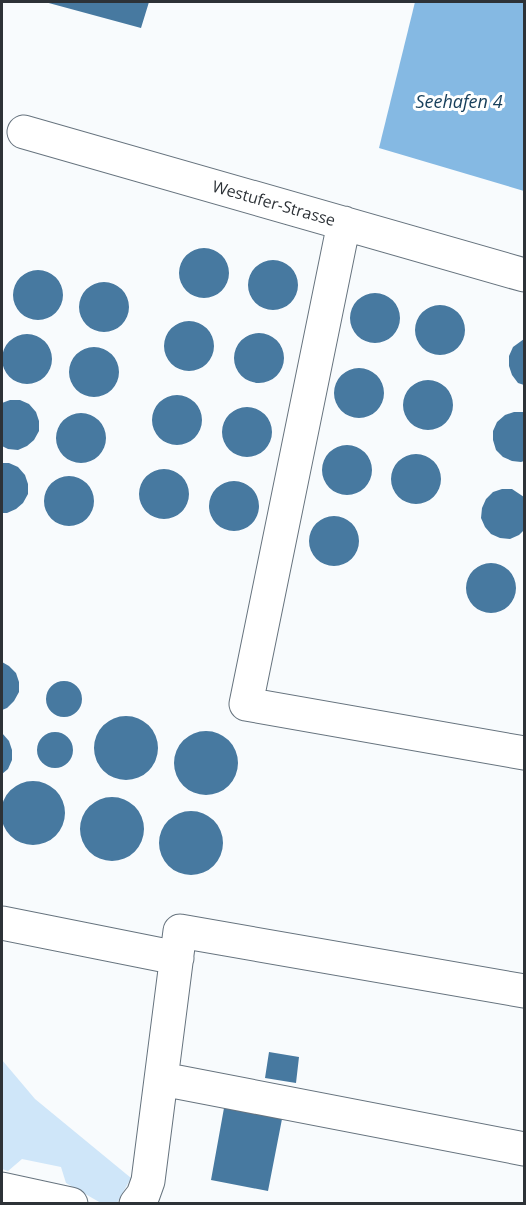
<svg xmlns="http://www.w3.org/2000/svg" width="526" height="1205" font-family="'Open Sans',sans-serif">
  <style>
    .green { fill: #cfe6f9 }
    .water { fill: #85b9e3 }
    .building { fill: #4779a0 }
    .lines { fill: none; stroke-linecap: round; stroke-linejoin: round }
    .minor-casing { stroke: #66737e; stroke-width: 35 }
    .minor { stroke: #fff; stroke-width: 33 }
    .labels { text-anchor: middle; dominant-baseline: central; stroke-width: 6; stroke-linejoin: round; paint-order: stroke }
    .street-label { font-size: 16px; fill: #2d3237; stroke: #fff }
    .water-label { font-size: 18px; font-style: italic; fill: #173f5b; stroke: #fff }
  </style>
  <rect width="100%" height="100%" fill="#f8fbfd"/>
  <!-- green -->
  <path class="green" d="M2 1060 35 1099 131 1178 117 1203H101L66 1183 61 1167 22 1159 8 1171 2 1169Z"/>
  <!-- water -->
  <path class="water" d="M415 2H524V191L379 148Z"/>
  <!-- building -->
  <path class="building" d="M45 2H149L141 28Z
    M179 273a25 25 0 1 1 50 0a25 25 0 1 1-50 0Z
    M248 285a25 25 0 1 1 50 0a25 25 0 1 1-50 0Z
    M13 295a25 25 0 1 1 50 0a25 25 0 1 1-50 0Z
    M79 307a25 25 0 1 1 50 0a25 25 0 1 1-50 0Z
    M350 318a25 25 0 1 1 50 0a25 25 0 1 1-50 0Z
    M415 330a25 25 0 1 1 50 0a25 25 0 1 1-50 0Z
    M164 346a25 25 0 1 1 50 0a25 25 0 1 1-50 0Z
    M234 358a25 25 0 1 1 50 0a25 25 0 1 1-50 0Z
    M2 359a25 25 0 1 1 50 0a25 25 0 1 1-50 0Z
    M524 339V385L518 383 512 375 509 366V356L513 347Z
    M69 372a25 25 0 1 1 50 0a25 25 0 1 1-50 0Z
    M334 393a25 25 0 1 1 50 0a25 25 0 1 1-50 0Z
    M403 405a25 25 0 1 1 50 0a25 25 0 1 1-50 0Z
    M152 420a25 25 0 1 1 50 0a25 25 0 1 1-50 0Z
    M10 400H20L29 404 36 412 39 421V431L34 440 27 446 18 450 8 449 2 446V403Z
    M222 432a25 25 0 1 1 50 0a25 25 0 1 1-50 0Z
    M514 412H524V461L521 462 512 461 503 457 496 450 493 440V431L497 422 505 415Z
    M56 438a25 25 0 1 1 50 0a25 25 0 1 1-50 0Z
    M322 470a25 25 0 1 1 50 0a25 25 0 1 1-50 0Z
    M391 479a25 25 0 1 1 50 0a25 25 0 1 1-50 0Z
    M2 463H9L18 467 25 475 28 484V494L23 503 16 509 7 513H2Z
    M139 494a25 25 0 1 1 50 0a25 25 0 1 1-50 0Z
    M44 501a25 25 0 1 1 50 0a25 25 0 1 1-50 0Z
    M209 506a25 25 0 1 1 50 0a25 25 0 1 1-50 0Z
    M502 489H512L524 497V530L519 535 510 539 500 538 491 534 485 527 481 518 482 508 486 499 493 492Z
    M309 541a25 25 0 1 1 50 0a25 25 0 1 1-50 0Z
    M466 588a25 25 0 1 1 50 0a25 25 0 1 1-50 0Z
    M2 662 9 666 16 673 19 682V692L14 701 7 708 2 710Z
    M46 699a18 18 0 1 1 36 0a18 18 0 1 1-36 0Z
    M94 748a32 32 0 1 1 64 0a32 32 0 1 1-64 0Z
    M174 763a32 32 0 1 1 64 0a32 32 0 1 1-64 0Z
    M37 750a18 18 0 1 1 36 0a18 18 0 1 1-36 0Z
    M2 733 9 741 12 750V760L8 769 2 774Z
    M1 813a32 32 0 1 1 64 0a32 32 0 1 1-64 0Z
    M80 829a32 32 0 1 1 64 0a32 32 0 1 1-64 0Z
    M159 843a32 32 0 1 1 64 0a32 32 0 1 1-64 0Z
    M269 1052 299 1057 296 1083 265 1078Z
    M224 1108 282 1119 268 1191 211 1180Z"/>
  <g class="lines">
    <defs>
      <path id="minor" d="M24 132 524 275
        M344 223 246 704 524 753
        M2 923 177 958
        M162 1079 524 1149
        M2 1189 71 1204
        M136 1204 143 1195 148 1181 180 931 524 991"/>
    </defs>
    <!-- minor casing -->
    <use href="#minor" class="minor-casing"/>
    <!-- minor -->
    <use href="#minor" class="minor"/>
  </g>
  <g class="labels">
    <!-- street labels -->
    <g class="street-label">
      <text transform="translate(274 203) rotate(16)">Westufer-Strasse</text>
    </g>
    <!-- water labels -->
    <g class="water-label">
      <text x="459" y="101">Seehafen 4</text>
    </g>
  </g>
  <!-- border -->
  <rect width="526" height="1205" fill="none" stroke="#2d3237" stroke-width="6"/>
</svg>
